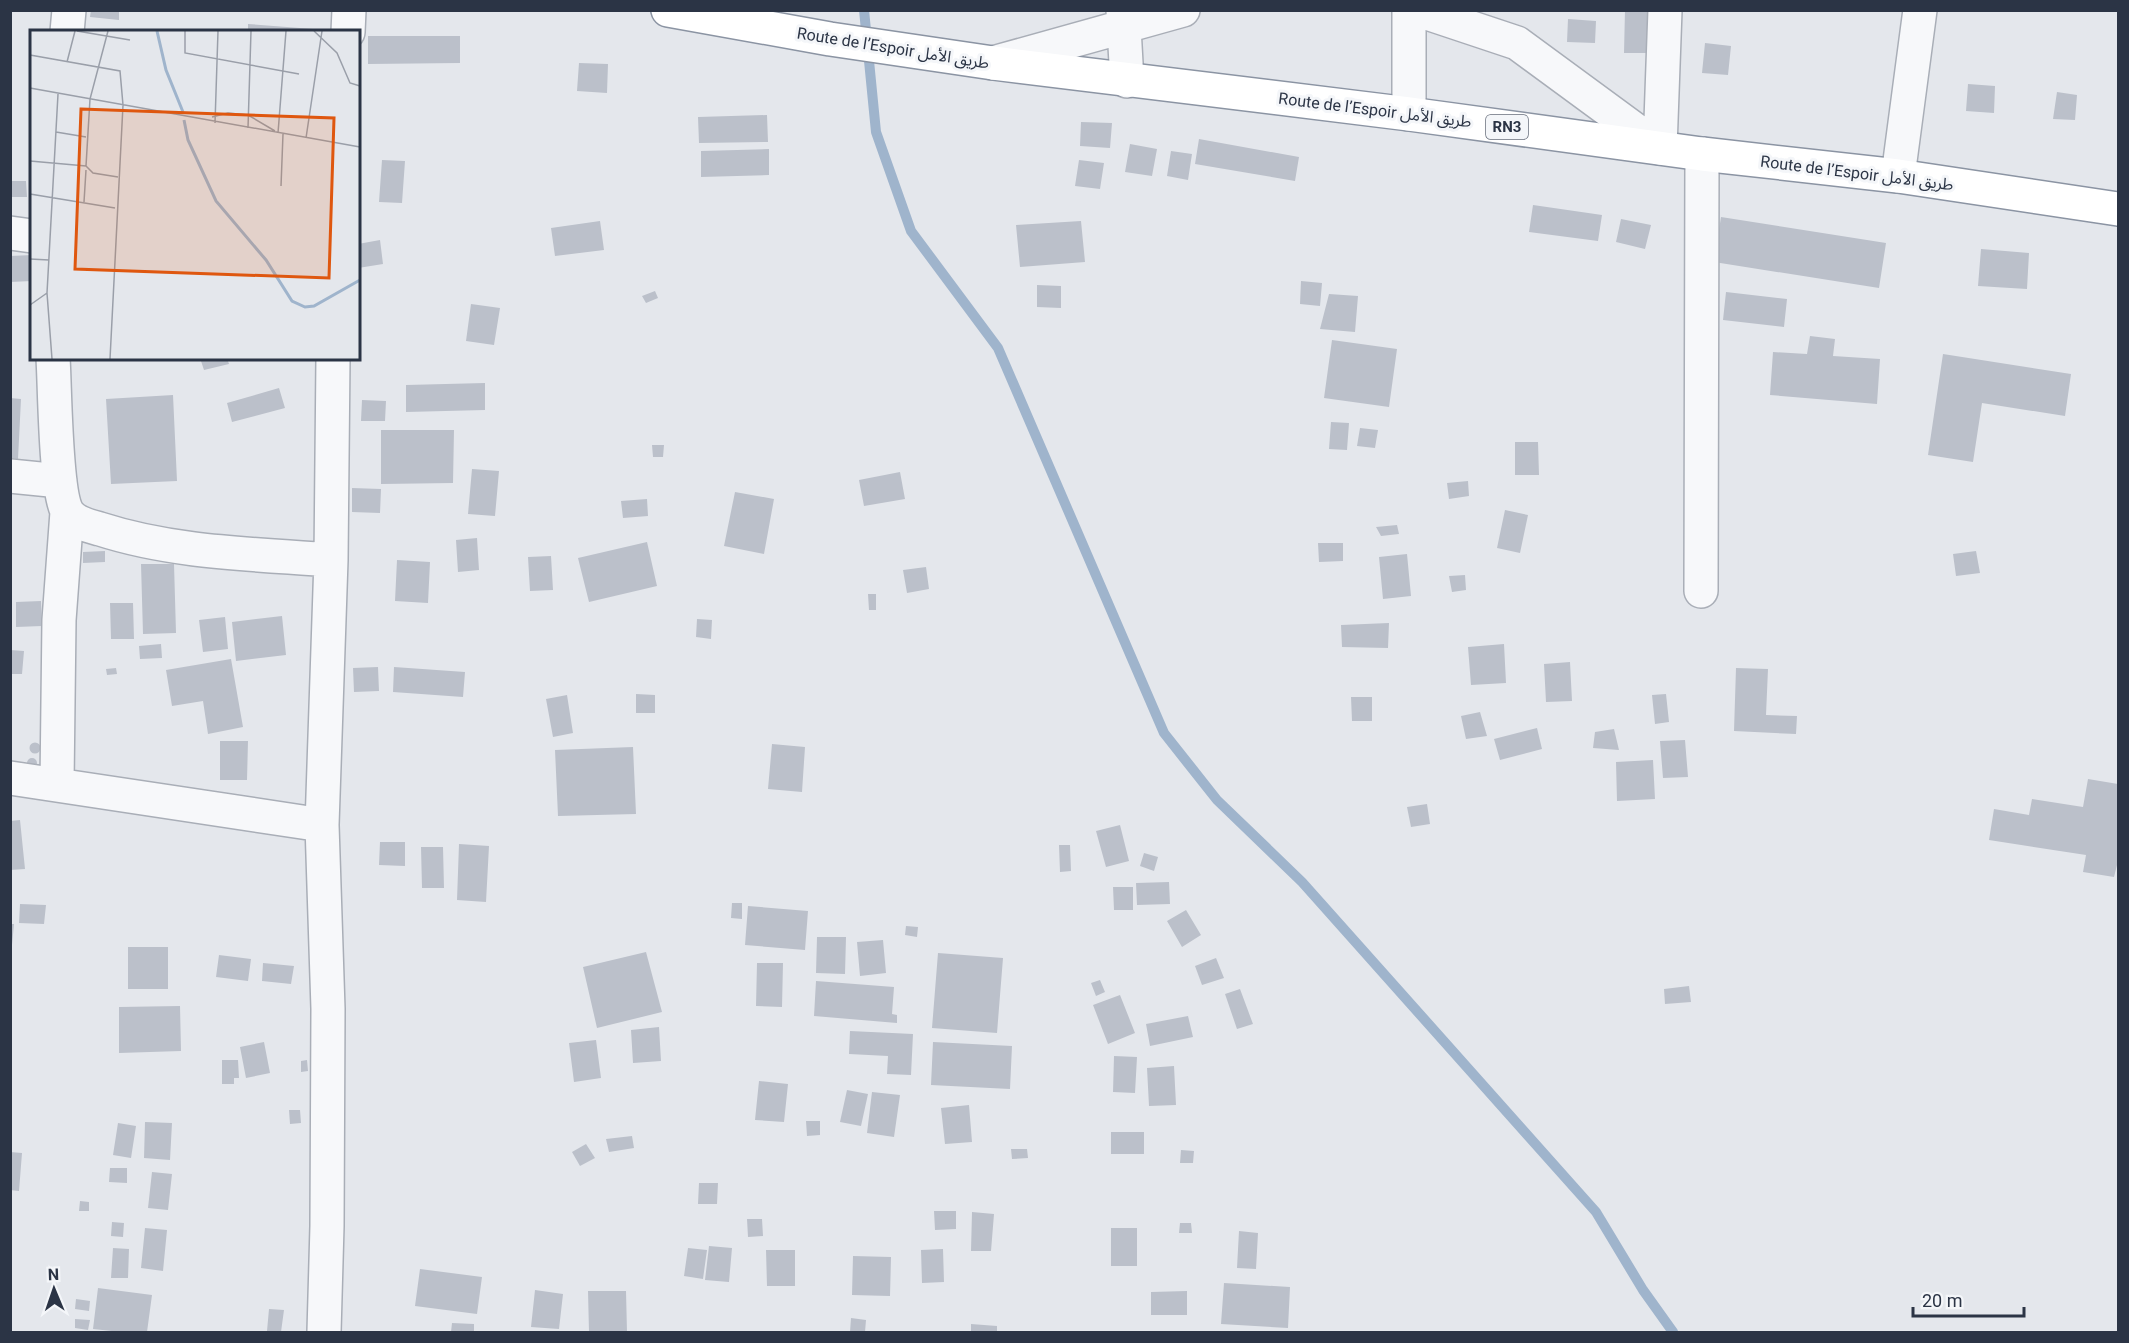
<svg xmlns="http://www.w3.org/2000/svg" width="2129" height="1343" font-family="Roboto,'Noto Sans Arabic',sans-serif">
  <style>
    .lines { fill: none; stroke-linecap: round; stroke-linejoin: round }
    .stream { stroke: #9fb4cc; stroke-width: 10 }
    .building { fill: #bbc0ca }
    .street-casing { stroke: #a9aeb7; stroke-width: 36 }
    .highway-casing { stroke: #8b94a3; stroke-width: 36 }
    .street { stroke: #f7f8fa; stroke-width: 33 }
    .highway { stroke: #fff; stroke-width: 33 }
    .labels { text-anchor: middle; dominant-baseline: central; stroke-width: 6; stroke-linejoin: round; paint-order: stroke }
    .shield { fill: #f4f6f9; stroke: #676e7b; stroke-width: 1.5 }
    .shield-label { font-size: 15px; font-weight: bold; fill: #2b3445 }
    .street-label { font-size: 16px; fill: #2b3445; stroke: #f4f6f9 }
    .inset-river { fill: none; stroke: #9fb4cc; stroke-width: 3 }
    .inset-road { fill: none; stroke: #9a9fa9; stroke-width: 1.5 }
    .view { fill: #df570f; fill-opacity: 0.15; stroke: #df570f; stroke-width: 3 }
    .inset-edge { fill: none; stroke: #2b3445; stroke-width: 3 }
  </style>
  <rect width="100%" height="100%" fill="#e4e7ec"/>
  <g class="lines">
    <!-- stream -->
    <path class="stream" d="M864 10 876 132 911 231 998 348 1164 733 1217 800 1302 882 1596 1212 1643 1290 1673 1332"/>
  </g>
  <!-- building -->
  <path class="building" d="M91 10H119V20L90 17Z
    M1625 10H1648V53H1624Z
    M1568 19 1596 21 1595 43 1567 42Z
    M248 24 313 29V32H248Z
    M368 36H460V63L368 64Z
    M1705 43 1731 46 1728 75 1702 73Z
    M579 63 608 64 607 93 577 91Z
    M1968 84 1995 86 1994 113 1966 111Z
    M2057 92 2077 95 2075 120 2053 119Z
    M767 115 768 142 699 143 698 117Z
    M1081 122 1112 123 1110 148 1080 146Z
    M1199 139 1299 157 1295 181 1195 164Z
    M1130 144 1157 149 1152 176 1125 172Z
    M769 149V175L701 177V151Z
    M1171 151 1192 154 1188 180 1167 176Z
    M382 160 405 161 402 203 379 202Z
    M1079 160 1104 163 1100 189 1075 186Z
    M10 181H26L27 197H10Z
    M1533 205 1602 215 1598 241 1529 232Z
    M1721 217 1886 243 1879 288 1714 262Z
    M1621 219 1651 225 1645 249 1616 242Z
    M600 221 604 250 555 256 551 228Z
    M1081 221 1085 262 1020 267 1016 225Z
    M380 240 383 264 358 268V244Z
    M1981 249 2029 253 2027 289 1978 286Z
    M32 255V281L10 282V256Z
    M1301 281 1322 283 1320 306 1300 304Z
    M1037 285 1061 286V308L1037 307Z
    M655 291 658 298 646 303 642 296Z
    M1726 292 1787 299 1784 327 1723 320Z
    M1329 294 1358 296 1355 332 1320 329Z
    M471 304 500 308 494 345 466 341Z
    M1810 336 1835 339 1833 356 1880 359 1877 404 1770 395 1773 352 1807 354Z
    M1332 340 1397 349 1389 407 1324 398Z
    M1943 354 2071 374 2065 416 1982 403 1973 462 1928 455Z
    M200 358H227L229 364 204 370Z
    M485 383V410L406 412V385Z
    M279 388 285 408 232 422 227 403Z
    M173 395 177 481 111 484 106 399Z
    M10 398 21 399 18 459 10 458Z
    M362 400 386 401 385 421H361Z
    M1331 422 1349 423 1347 450 1329 449Z
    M1360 428 1378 430 1375 448 1357 446Z
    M381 430H454L453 483 381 484Z
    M1515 442H1538L1539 475H1515Z
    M652 445H664L663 457H653Z
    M472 469 499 471 495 516 468 514Z
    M900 472 905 499 864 506 859 480Z
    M1468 481 1469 496 1449 499 1447 483Z
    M352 488 381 489 380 513 352 512Z
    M735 492 774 499 764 554 724 546Z
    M647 499 648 516 623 518 621 501Z
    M1505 510 1528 515 1520 553 1497 548Z
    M1397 525 1399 534 1381 536 1376 527Z
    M477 538 479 570 458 572 456 540Z
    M647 542 657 586 589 602 578 558Z
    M1318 543H1343V561L1319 562Z
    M105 551V562L83 563V552Z
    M1976 551 1980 573 1956 576 1953 554Z
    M1407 554 1411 596 1383 599 1379 557Z
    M551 556 553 590 530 591 528 557Z
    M397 560 430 562 428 603 395 601Z
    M141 564H174L176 633 143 634Z
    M926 567 929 589 907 593 903 570Z
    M1465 575 1466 590 1452 592 1449 576Z
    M868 594H876V610H869Z
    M41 601 42 626 16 627V602Z
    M110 603H133L134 639H111Z
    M282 616 286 655 236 661 232 622Z
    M225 617 228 649 203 652 199 620Z
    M697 619 712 620 711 639 696 637Z
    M1389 623 1388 648 1342 647 1341 625Z
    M161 644 162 658 140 659 139 646Z
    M1504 644 1506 683 1471 685 1468 647Z
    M10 650 24 651 22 674H10Z
    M231 659 243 727 208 734 203 701 172 706 166 670Z
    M1570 662 1572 701 1546 702 1544 664Z
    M378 667 379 691 354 692 353 668Z
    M394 667 465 672 463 697 393 692Z
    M116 668 117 674 107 675 106 669Z
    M1736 668 1768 669 1766 715 1797 716 1796 734 1734 731Z
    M636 694 655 695V713H636Z
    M1666 694 1669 722 1655 724 1652 695Z
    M567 695 573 733 553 737 546 699Z
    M1351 697H1372V721H1352Z
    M1480 712 1487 736 1466 739 1461 716Z
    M1537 728 1542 749 1500 760 1494 739Z
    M1614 729 1619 750 1593 748 1595 732Z
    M1685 740 1688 777 1663 778 1660 741Z
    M220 741H248L247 780H220Z
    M29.5 748a5.5 5.5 0 1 1 11 0a5.5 5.5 0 1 1-11 0Z
    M772 744 805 747 802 792 768 789Z
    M633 747 636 814 558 816 555 750Z
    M27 763a5 5 0 1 1 10 0a5 5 0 1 1-10 0Z
    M1653 760 1655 799 1617 801 1616 762Z
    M2088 779 2118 784V861L2114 877 2083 872 2086 855 1989 840 1994 809 2029 815 2032 799 2083 807Z
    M1427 804 1430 824 1411 827 1407 807Z
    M20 820 25 869 10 870V821Z
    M1120 825 1129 861 1106 867 1096 831Z
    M380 842H405V866L379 865Z
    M459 844 489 846 486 902 457 900Z
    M1059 845H1070L1071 871 1060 872Z
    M421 847H443L444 888H422Z
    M1144 853 1158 857 1154 871 1140 866Z
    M1169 882 1170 904 1137 905 1136 883Z
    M1113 887H1133V910H1114Z
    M732 903H742V919L731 918Z
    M20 904 46 905 44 924 19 923Z
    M748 906 808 911 805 950 745 945Z
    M1186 910 1201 935 1182 947 1167 921Z
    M10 924H14L12 945H10Z
    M906 926 918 927 917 937 905 935Z
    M817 937H846L845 974 816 973Z
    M883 940 886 973 860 976 857 942Z
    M128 947H168V989H128Z
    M646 952 662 1012 597 1028 583 967Z
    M938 953 1003 958 997 1033 932 1028Z
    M219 955 251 959 248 981 216 977Z
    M1216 958 1224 978 1202 985 1195 966Z
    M263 963 294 966 291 984 262 981Z
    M757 963H783L782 1007 756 1006Z
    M1100 980 1105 992 1096 996 1091 983Z
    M816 981 894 987 892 1014 897 1015V1023L814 1016Z
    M1689 986 1691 1002 1665 1004 1664 989Z
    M1240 989 1253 1024 1237 1029 1225 994Z
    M1120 995 1135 1033 1108 1044 1093 1005Z
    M180 1006 181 1051 119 1053V1007Z
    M1188 1016 1193 1037 1150 1046 1146 1024Z
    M659 1027 661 1061 633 1063 631 1030Z
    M850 1031 913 1034 911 1075 887 1074 888 1056 849 1054Z
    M596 1040 601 1078 574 1082 569 1043Z
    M264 1042 270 1073 246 1078 240 1047Z
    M933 1042 1012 1046 1010 1089 931 1085Z
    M1114 1056 1137 1057 1135 1093 1113 1092Z
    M222 1060H238L239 1078H234V1084H222Z
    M307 1060 308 1071 301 1072V1061Z
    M1174 1066 1176 1105 1149 1106 1147 1068Z
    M759 1081 788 1084 784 1122 755 1120Z
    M847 1090 868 1094 861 1126 840 1122Z
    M872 1092 900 1095 894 1137 867 1133Z
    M969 1105 972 1142 945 1144 941 1108Z
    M289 1110H300L301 1123 290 1124Z
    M806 1121H820V1135L807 1136Z
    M145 1122 172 1123 170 1160 144 1158Z
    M118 1123 136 1126 131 1158 113 1155Z
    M1111 1132H1144V1154H1111Z
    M632 1136 634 1148 609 1152 606 1139Z
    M586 1144 595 1158 580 1166 572 1152Z
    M1011 1149H1027L1028 1158 1012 1159Z
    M1181 1150 1194 1151 1193 1163H1180Z
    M10 1152 22 1153 19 1191 10 1190Z
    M110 1168H127V1183L109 1182Z
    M152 1172 172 1174 168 1210 148 1208Z
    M699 1183H718L717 1204H698Z
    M80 1201 89 1202V1211H79Z
    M934 1211H956V1229L935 1230Z
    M972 1212 994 1214 991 1251H971Z
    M747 1219H762L763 1236 748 1237Z
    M112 1222 124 1223 123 1237 111 1236Z
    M1180 1223H1191L1192 1233H1179Z
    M145 1228 167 1230 163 1271 141 1268Z
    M1111 1228H1137V1266H1111Z
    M1239 1231 1258 1233 1256 1269 1237 1268Z
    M709 1246 732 1248 729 1282 705 1280Z
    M113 1248 129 1249 128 1278H111Z
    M688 1248 707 1250 703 1279 684 1276Z
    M943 1249 944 1282 922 1283 921 1250Z
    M766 1250H795V1286H767Z
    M853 1256 891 1257 890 1296 852 1295Z
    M420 1269 482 1277 477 1314 415 1306Z
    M1224 1283 1290 1287 1288 1328 1221 1324Z
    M98 1288 152 1295 147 1332H121L93 1329Z
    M535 1290 563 1294 559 1329 531 1327Z
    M588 1291H626L627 1332H589Z
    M1187 1291V1315H1151V1292Z
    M76 1299 90 1301 89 1311 75 1309Z
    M269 1309 284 1310 281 1332 267 1331Z
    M851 1318 866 1320 865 1332H850Z
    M75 1319 90 1320 88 1330 75 1328Z
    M452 1323 474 1324V1332H451Z
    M971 1324 997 1326V1332H971Z"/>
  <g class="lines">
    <defs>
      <path id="street" d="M1123 10 1127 81
        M1418 10 1517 43 1660 148
        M67 32 69 10
        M348 32 349 10
        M993 63 1183 10
        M1409 114V10
        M1660 148 1665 10
        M1898 176 1920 10
        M10 233 32 236
        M53 358C55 388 55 493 68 513 75 523 89 526 100 529 174 553 254 554 331 560
        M10 476 60 481
        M1701 591 1702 154
        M10 778 322 825
        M57 784 59 620 67 512
        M324 1332 327 1226 328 1009 322 825 331 560 333 358"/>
      <path id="highway" d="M668 10 830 39 993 63 1409 114 1702 154 1898 176 2118 209"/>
    </defs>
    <!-- street casing -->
    <use href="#street" class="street-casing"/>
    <!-- highway casing -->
    <use href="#highway" class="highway-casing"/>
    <!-- street -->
    <use href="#street" class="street"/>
    <!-- highway -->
    <use href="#highway" class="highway"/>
  </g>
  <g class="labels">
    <!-- shield labels -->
    <rect class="shield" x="1486" y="115" width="42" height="24" rx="4.5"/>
    <g class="shield-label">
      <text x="1507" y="127">RN3</text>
    </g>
    <!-- street labels -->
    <g class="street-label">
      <text transform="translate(893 48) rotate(9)">Route de l’Espoir طريق الأمل</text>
      <text transform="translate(1375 110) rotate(7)">Route de l’Espoir طريق الأمل</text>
      <text transform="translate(1857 173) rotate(7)">Route de l’Espoir طريق الأمل</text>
    </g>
  </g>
  <!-- overview -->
  <g transform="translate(30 30)">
    <rect width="330" height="330" fill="#e4e7ec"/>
    <path class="inset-river" d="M127 1 136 40 153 82M154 90 158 110 186 171 236 230 262 271 275 277 284 276 330 250"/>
    <path class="inset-road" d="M47 1 100 10M78 1 60 69 56 136 63 143 88 147M155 1V23L269 44M284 1 307 23 320 53 330 56M0 25 90 41 93 75 80 329M37 32 45 1M0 58 330 117M182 87 198 83 218 85 245 101M185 93 188 1M218 98 221 1M26 102 56 107M248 103 256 1M276 108 292 1M0 131 56 136M251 156 253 104M0 164 85 178M54 172 56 140M0 229 19 230M0 275 17 263M22 329 17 263 28 64"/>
    <path class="view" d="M51 79 304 88 299 248 45 239Z"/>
    <rect width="330" height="330" class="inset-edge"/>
  </g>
  <!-- border -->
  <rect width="2129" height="1343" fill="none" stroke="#2b3445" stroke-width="24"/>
  <!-- north arrow -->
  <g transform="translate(54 1289) rotate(358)" stroke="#f4f6f9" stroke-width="4.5" paint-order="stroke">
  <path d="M0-4.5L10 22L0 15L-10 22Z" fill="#2b3445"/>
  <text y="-9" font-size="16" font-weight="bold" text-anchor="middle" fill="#2b3445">N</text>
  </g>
  <!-- scale -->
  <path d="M1913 1307v9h111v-9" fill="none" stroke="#2b3445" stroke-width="3"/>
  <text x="1922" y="1307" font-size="18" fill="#2b3445" stroke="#f4f6f9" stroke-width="4.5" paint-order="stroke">20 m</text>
</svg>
